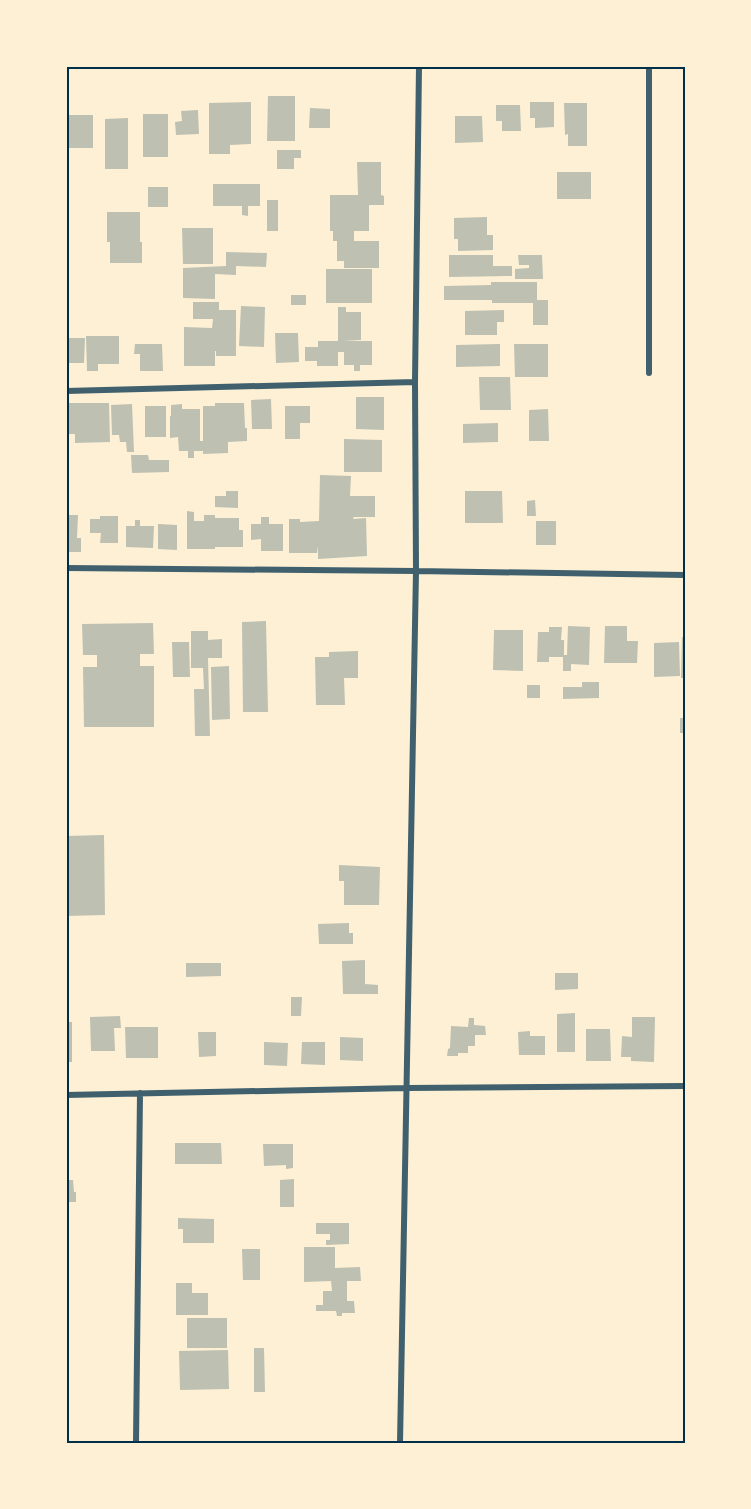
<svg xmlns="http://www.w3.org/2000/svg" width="751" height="1509" font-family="'Libre Baskerville',serif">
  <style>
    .building { fill: #bec0b2 }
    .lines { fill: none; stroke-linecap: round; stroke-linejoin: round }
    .minor { stroke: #3f606c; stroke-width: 6 }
    .neatline { fill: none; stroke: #003049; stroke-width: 2 }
  </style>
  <rect width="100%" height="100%" fill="#fdf0d5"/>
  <!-- building -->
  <path class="building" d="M268 96H295V141H267Z
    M251 102V144L230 145V154H209V103Z
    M530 102H554V127L535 128V118H530Z
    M564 103H587V146H568V134L565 135Z
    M496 105H520L521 131H502V121H496Z
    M310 108 330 109V128H309Z
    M198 110 199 134 176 135 175 122 182 121 181 111Z
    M143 114H168V157H143Z
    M66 115H93V148H66Z
    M455 116H482L483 142 455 143Z
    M128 118V169H105V119Z
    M277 150H301V158H294V169H277Z
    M357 162H381V195L384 196V205H369V231H354V241H379V268H344V261H337V241H333V231H330V195H358Z
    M557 172H591V199H557Z
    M213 184H260V206H248V216L242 215V206H213Z
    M148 187H168V207H148Z
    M267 200H278V231H267Z
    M107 212H140V242H142V263H110V242H107Z
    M487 217V235H493V250L458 251V239H454V218Z
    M182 228H213V264H183Z
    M226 252 267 253 266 267 236 266V275L215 274V299L183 298V268L226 266Z
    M449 255H493V266H512V276L449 277Z
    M518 255H542L543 279H515V269L529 268V265H519Z
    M326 269H372V303H326Z
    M491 282H537V300H548V325H533V303H492V300H444V286L491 285Z
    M291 295H306V305H291Z
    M193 302H219V310H236V356H216V351H215V366H184V327L212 328 213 319H193Z
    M241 306 265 307 264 347 239 346Z
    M338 307H346V312H361V340L343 341H372V365H360V371H354V365H344V352H338V366H317V361H305V347H318V341H338Z
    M504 310V322H497V335H465V311Z
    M275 333H298L299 362 276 363Z
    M86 336H119V364H98V371H87Z
    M66 338H85L84 363H66Z
    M135 344H162L163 371H140V354H134Z
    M500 344V366L456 367V345Z
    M514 344H548V377H515Z
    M479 377H510L511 410H480Z
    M356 397H384V430L356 429Z
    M271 399 272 429H252L251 400Z
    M67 403H109L110 442 75 443V434H68Z
    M215 403H244L245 428H247V441L228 442V453L203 454V451H194V458H188V451H179L178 437 170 438V416H171V405L182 404V409H200V441H203V406H215Z
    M132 404 134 452H127L126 442H120L119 435H112L111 405Z
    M145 406H166V437H145Z
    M285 406H310V423H300V439H285Z
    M548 409 549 441H529V410Z
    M498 423V442L463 443V424Z
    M344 439 382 440V472H344Z
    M131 455H148L149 460H169V472L132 473Z
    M320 475 351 476 350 496H375V517H354L353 519 366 518 367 556 318 559V546L317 553H289V519H300V522L319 521Z
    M226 491H238V508L215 507V496H226Z
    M465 491H502L503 523H465Z
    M535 500 536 516H527V501Z
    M187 511 194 512V521H204V515H215V518H239V530H243V547H215V549H187Z
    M66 515H78L77 538H81V552H66Z
    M100 516H118V543H100L101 533H90V519H100Z
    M261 517H269V524H283V551H261V539L251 540V524H261Z
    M135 520H140V526H154L153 548 126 547V526H135Z
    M536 521H556V545H536Z
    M158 524 177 525V550L158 549Z
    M266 621 268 712H243L242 622Z
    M153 623 154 654H140V666H154V727H84L83 667H97V655H83L82 624Z
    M568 626 590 627 589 665 571 664V671H563V657H549V662H537L538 632H549V627H562L561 640H564V655H567Z
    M605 626H627V641H638L637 663H604Z
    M494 630H523V671L493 670Z
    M191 631H208V640L222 639V658H208L210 736H195L194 689H204L203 668H191Z
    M682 637H685V678H681Z
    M172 642H189L190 677H173Z
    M679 642 680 676 654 677V643Z
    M358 651V678H344L345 705H316L315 657H329V652Z
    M229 666 230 719 212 720 211 667Z
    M582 682H599V698L563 699V687H582Z
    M527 685H540V698H527Z
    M680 718H685V733H680Z
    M104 835 105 915 66 916V836Z
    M339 865 380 867 379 905H344V881H339Z
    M349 923V933H353V944H319L318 924Z
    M365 960V984L378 985V994H343L342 961Z
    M186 963H221V976L186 977Z
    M555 973H578V989L555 990Z
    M291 997H302L301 1016H291Z
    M575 1013V1052H557V1014Z
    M120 1016 121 1028H114L115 1051H91L90 1017Z
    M632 1017H655L654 1062 631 1061V1057H621L622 1036 632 1037Z
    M469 1018H474V1025L485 1026 486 1035H475V1046H468V1053H458V1056H447L448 1049 450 1048 451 1026 468 1027Z
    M66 1022H72V1062H66Z
    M125 1027H158V1058H126Z
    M586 1029H610L611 1061H586Z
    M530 1031V1036H545V1055H519L518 1032Z
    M198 1032H216V1056L199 1057Z
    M340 1037 363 1038V1061L340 1060Z
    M264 1042 288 1043 287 1066 264 1065Z
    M302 1042H325V1065L301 1064Z
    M175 1143H221L222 1164H175Z
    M263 1144H293V1168L286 1169V1165L264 1166Z
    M294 1179V1207H280V1180Z
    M66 1180H73L74 1192H76V1202H66Z
    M178 1218 214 1219V1243H183V1229H178Z
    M316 1223H349V1244L326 1245V1240H330V1234H316Z
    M304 1247H335V1268L360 1267 361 1281H347V1301H354L355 1313H342V1316H337L336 1311H316V1305H323V1291H332L331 1281 304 1282Z
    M242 1249H260V1280H243Z
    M176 1283H192V1293H208V1315H176Z
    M187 1318H227V1348H187Z
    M254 1348H264L265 1392H254Z
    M228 1350 229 1389 180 1390 179 1351Z"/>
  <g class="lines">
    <!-- minor -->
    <path class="minor" d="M649 66V373
      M66 391 415 382
      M66 568 416 571 685 575
      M66 1095 407 1088 685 1086
      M136 1443 140 1093
      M400 1443 416 571 415 382 419 66"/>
  </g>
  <!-- border -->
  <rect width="751" height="1509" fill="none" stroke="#fdf0d5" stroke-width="135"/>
  <rect x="68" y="68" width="616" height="1374" class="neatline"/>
</svg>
